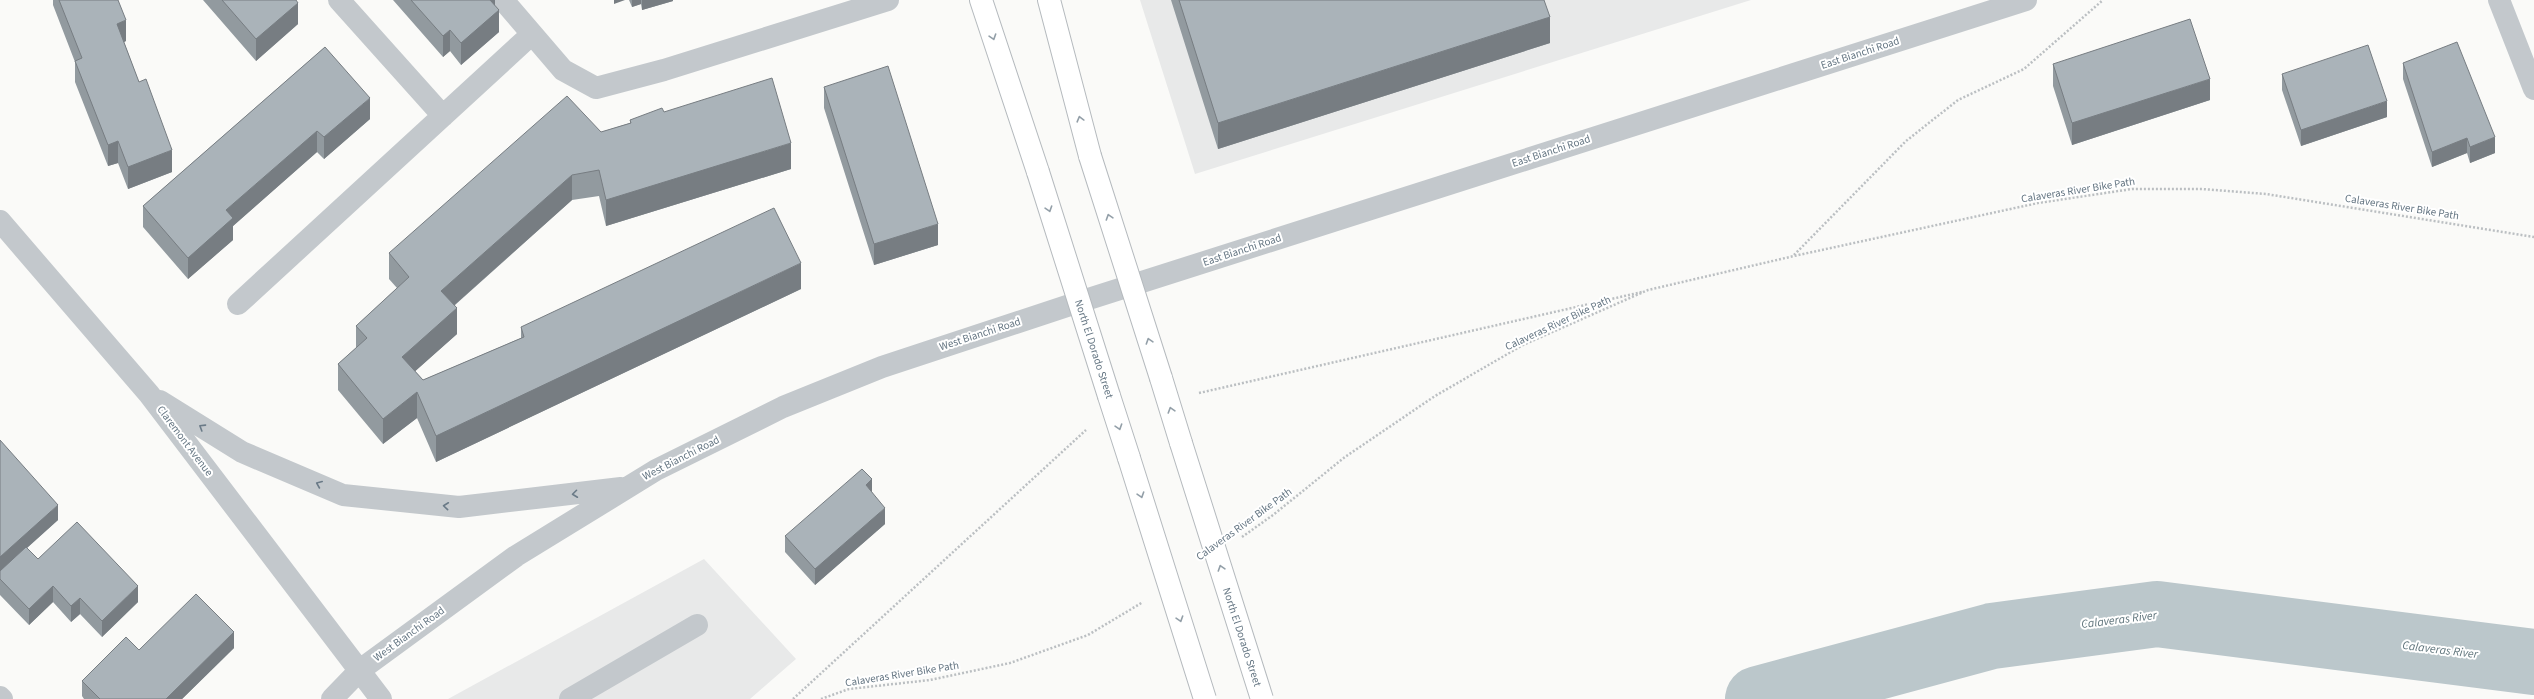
<svg xmlns="http://www.w3.org/2000/svg" width="2534" height="699" font-family="'Source Sans 3',sans-serif">
  <style>
    .built { fill: #e8e9e9 }
    .lines { fill: none; stroke-linecap: round; stroke-linejoin: round }
    .river { stroke: #bbc7cb; stroke-width: 66 }
    .major-casing { stroke: #b5babe; stroke-width: 24 }
    .path { stroke: #bbbfc2; stroke-width: 2.5; stroke-dasharray: 2 2; stroke-linecap: butt }
    .minor { stroke: #c3c8cc; stroke-width: 22 }
    .major { stroke: #fff; stroke-width: 22 }
    .major-bridge-casing { stroke: #b5babe; stroke-width: 24; stroke-linecap: butt }
    .major-bridge { stroke: #fff; stroke-width: 22 }
    .wall { fill: #929a9f }
    .shaded-wall { fill: #777d82 }
    .building { fill: #aab3b9; stroke: #777d82 }
    .oneway { stroke: #939fa8 }
    .oneway2 { stroke: #6a7a87 }
    .labels { text-anchor: middle; dominant-baseline: central; stroke-width: 4; stroke-linejoin: round; paint-order: stroke }
    .street-label { font-size: 11px; fill: #657683; stroke: #fff }
    .water-label { font-size: 12px; font-style: italic; fill: #60757c; stroke: #fff }
  </style>
  <rect width="100%" height="100%" fill="#fafaf8"/>
  <!-- built -->
  <path class="built" d="M1140 0H1751L1195 174Z
    M704 559 796 659 750 699H448Z"/>
  <g class="lines">
    <!-- river -->
    <path class="river" d="M1758 699 1992 636 2157 614 2534 662"/>
    <defs>
      <path id="major" d="M981 0 1038 172
        M1049 0 1090 156
        M1161 378 1181 443
        M1109 396 1129 458"/>
    </defs>
    <!-- major casing -->
    <use href="#major" class="major-casing"/>
    <!-- path -->
    <path class="path" d="M1794 255 1906 141 1958 100 2024 69 2103 0
      M1199 393 1642 292
      M1242 537 1273 515 1345 457 1435 396 1523 345 1648 290 1794 256 2038 203 2132 189H2202L2266 194 2534 237
      M793 699 1086 430
      M821 699 849 689 930 680 1010 663 1088 635 1143 602"/>
    <!-- minor -->
    <path class="minor" d="M339 0 443 116
      M503 0 563 70 596 88 664 70 888 0
      M2499 0 2534 89
      M0 221 149 394 381 699
      M238 304 532 34
      M160 401 242 452 343 495 459 507 621 488
      M0 697 2 699
      M332 699 360 670 516 556 656 470 783 407 882 367 1076 303 2026 0
      M570 699 697 625"/>
    <!-- major -->
    <use href="#major" class="major"/>
    <defs>
      <path id="major-bridge" d="M1090 156 1161 378
        M1038 172 1109 396
        M1181 443 1262 699
        M1129 458 1205 699"/>
    </defs>
    <!-- major-bridge casing -->
    <use href="#major-bridge" class="major-bridge-casing"/>
    <!-- major-bridge -->
    <use href="#major-bridge" class="major-bridge"/>
  </g>
  <!-- wall -->
  <path class="wall" d="M53 0H118L126 41 124 42 172 172 128 189 118 163 108 166 75 82V62L53 5Z
    M203 0H296L298 24 256 61Z
    M393 0H495V6L499 32 461 65 450 51 443 57Z
    M629 0H673V1L642 10 641 4 632 7Z
    M1171 0H1544L1550 43 1218 149Z
    M325 47 370 119 324 159 317 152 233 226V240L188 279 143 227V206Z
    M2403 63 2495 153 2470 163 2467 153 2432 167 2403 79Z
    M2053 64 2210 100 2072 145 2053 86Z
    M2282 74 2387 117 2301 146 2282 90Z
    M824 87 938 245 874 265 824 108Z
    M664 112 791 169 606 226 599 196 572 200 455 305 457 334 415 371 423 380 521 338V327L801 289 436 462 417 418 383 444 338 390V364L356 348V326L397 288 389 279V253L601 132 630 123V120Z
    M0 440 58 520 27 548 38 559 138 602 102 637 80 614 71 622 53 602 29 625 0 595Z
    M872 492 885 524 815 585 785 552V536Z
    M234 648 182 699H84L82 696V681L139 650Z"/>
  <!-- shaded-wall -->
  <path class="shaded-wall" d="M488 0H495V13L499 10V32L461 65V43Z
    M614 0H625L614 4Z
    M632 0H641V4L632 7Z
    M642 0H673V1L642 10Z
    M298 3V24L256 61V39Z
    M1550 17V43L1218 149V123Z
    M126 20V41L117 45V24Z
    M450 30V51L443 57V36Z
    M2210 79V100L2072 145V123Z
    M370 98V119L324 159V137Z
    M2387 101V117L2301 146V130Z
    M317 131V152L233 226V240L188 279V258L226 210Z
    M2495 137V153L2470 163V147Z
    M2467 138V153L2432 167V152Z
    M118 141V163L108 166V145Z
    M791 143V169L606 226V200Z
    M172 150V172L128 189V167Z
    M572 175V200L441 317V291Z
    M938 224V245L874 265V244Z
    M801 263V289L436 462V436Z
    M457 308V334L402 383V357Z
    M417 392V418L383 444V419Z
    M872 479V495L866 485Z
    M58 505V520L0 572V557Z
    M885 508V524L815 585V569Z
    M53 586V602L29 625V609Z
    M138 586V602L102 637V621Z
    M80 598V614L71 622V606Z
    M234 632V648L182 699H166Z"/>
  <!-- building -->
  <path class="building" d="M59 0H118L126 20 117 24 139 82 146 79 172 150 128 167 118 141 108 145 75 61 82 58Z
    M222 0H296L298 3 256 39Z
    M411 0H490L499 10 461 43 450 30 443 36Z
    M1179 0H1544L1550 17 1218 123Z
    M2190 19 2210 79 2072 123 2053 64Z
    M2457 42 2495 137 2470 147 2467 138 2432 152 2403 63Z
    M2368 45 2387 101 2301 130 2282 74Z
    M325 47 370 98 324 137 317 131 226 210 233 218 188 258 143 206Z
    M888 66 938 224 874 244 824 87Z
    M772 78 791 143 606 200 599 170 572 175 441 291 457 308 402 357 423 380 524 337 521 327 774 208 801 263 436 436 417 392 383 419 338 364 367 338 356 326 409 277 389 253 567 96 601 132 631 123 630 120 662 108 664 112Z
    M0 440 58 505 0 557Z
    M862 469 872 479 866 485 885 508 815 569 785 536Z
    M77 522 138 586 102 621 80 598 71 606 53 586 29 609 0 579V571L26 547 38 559Z
    M196 594 234 632 166 699H100L82 681 126 637 139 650Z"/>
  <!-- one-way arrows -->
  <defs><path id="oneway-chevron" d="M-2-3.5L2.5 0L-2 3.5" fill="none" stroke-width="1.6" stroke-linecap="round" stroke-linejoin="round"/></defs>
  <g class="oneway">
    <use href="#oneway-chevron" transform="translate(993 37) rotate(72)"/>
    <use href="#oneway-chevron" transform="translate(1080 119) rotate(-105)"/>
    <use href="#oneway-chevron" transform="translate(1049 209) rotate(72)"/>
    <use href="#oneway-chevron" transform="translate(1109 217) rotate(-108)"/>
    <use href="#oneway-chevron" transform="translate(1149 341) rotate(-108)"/>
    <use href="#oneway-chevron" transform="translate(1171 410) rotate(-107)"/>
    <use href="#oneway-chevron" transform="translate(1119 427) rotate(72)"/>
    <use href="#oneway-chevron" transform="translate(1141 495) rotate(72)"/>
    <use href="#oneway-chevron" transform="translate(1221 568) rotate(-108)"/>
    <use href="#oneway-chevron" transform="translate(1180 619) rotate(72)"/>
  </g>
  <g class="oneway2">
    <use href="#oneway-chevron" transform="translate(202 427) rotate(-148)"/>
    <use href="#oneway-chevron" transform="translate(319 484) rotate(-157)"/>
    <use href="#oneway-chevron" transform="translate(575 494) rotate(173)"/>
    <use href="#oneway-chevron" transform="translate(446 506) rotate(-174)"/>
  </g>
  <g class="labels">
    <!-- street labels -->
    <g class="street-label">
      <text transform="translate(1860 53) rotate(-18)">East Bianchi Road</text>
      <text transform="translate(1551 151) rotate(-18)">East Bianchi Road</text>
      <text transform="translate(2078 190) rotate(-9)">Calaveras River Bike Path</text>
      <text transform="translate(2402 207) rotate(9)">Calaveras River Bike Path</text>
      <text transform="translate(1242 250) rotate(-18)">East Bianchi Road</text>
      <text transform="translate(1558 323) rotate(-25)">Calaveras River Bike Path</text>
      <text transform="translate(980 334) rotate(-18)">West Bianchi Road</text>
      <text transform="translate(1094 349) rotate(72)">North El Dorado Street</text>
      <text transform="translate(185 441) rotate(53)">Claremont Avenue</text>
      <text transform="translate(681 458) rotate(-27)">West Bianchi Road</text>
      <text transform="translate(1244 524) rotate(-36)">Calaveras River Bike Path</text>
      <text transform="translate(409 634) rotate(-36)">West Bianchi Road</text>
      <text transform="translate(1242 637) rotate(72)">North El Dorado Street</text>
      <text transform="translate(902 674) rotate(-9)">Calaveras River Bike Path</text>
    </g>
    <!-- water labels -->
    <g class="water-label">
      <text transform="translate(2119 620) rotate(-7)">Calaveras River</text>
      <text transform="translate(2440 650) rotate(7)">Calaveras River</text>
    </g>
  </g>
</svg>
